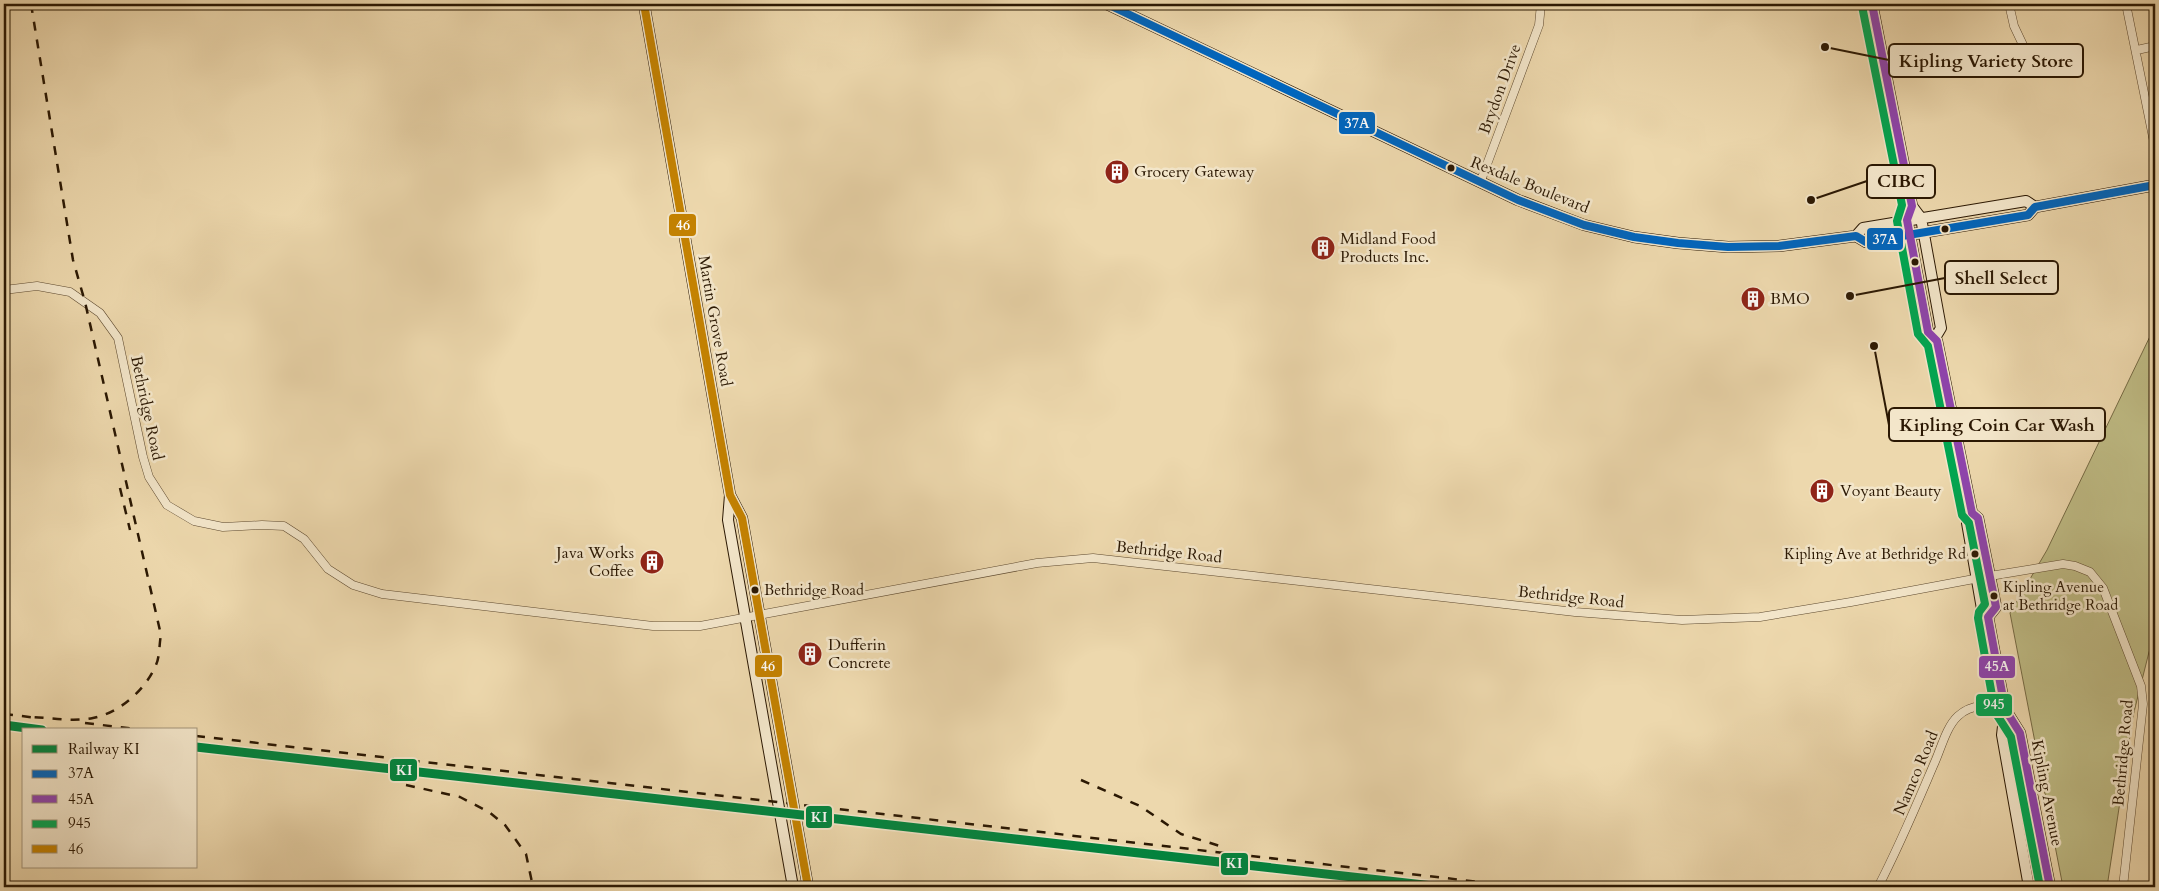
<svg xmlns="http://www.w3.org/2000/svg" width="2159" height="891" font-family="Cardo,serif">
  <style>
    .green { fill: #bfbc85; stroke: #756a44 }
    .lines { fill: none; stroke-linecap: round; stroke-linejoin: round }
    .minor-casing { stroke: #5c482e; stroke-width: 9 }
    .secondary-casing { stroke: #2b1803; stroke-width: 12 }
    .minor { stroke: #f3e6ca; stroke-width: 8 }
    .secondary { stroke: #f3e6ca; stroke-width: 10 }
    .rail { stroke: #2b1803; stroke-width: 2.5; stroke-dasharray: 9 9; stroke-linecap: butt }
    .bus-1-casing { stroke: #f3e6ca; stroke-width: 11 }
    .bus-2-casing { stroke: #f3e6ca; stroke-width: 11 }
    .bus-3-casing { stroke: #f3e6ca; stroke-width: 11 }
    .bus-4-casing { stroke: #f3e6ca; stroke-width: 11 }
    .bus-1 { stroke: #0065bd; stroke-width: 8 }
    .bus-2 { stroke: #8e44ad; stroke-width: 8 }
    .bus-3 { stroke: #00a651; stroke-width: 8 }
    .bus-4 { stroke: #c48201; stroke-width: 8 }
    .rail-1-casing { stroke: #f3e6ca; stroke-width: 12 }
    .rail-1 { stroke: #00853f; stroke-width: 9 }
    .bus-dot { fill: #2b1803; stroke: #f3e6ca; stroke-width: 2 }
    .labels { text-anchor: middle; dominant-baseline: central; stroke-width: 5; stroke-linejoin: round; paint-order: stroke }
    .bus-label { font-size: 15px; fill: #2b1803; stroke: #f3e6ca; text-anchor: start }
    .street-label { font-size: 16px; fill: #2b1803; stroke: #f3e6ca }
    .poi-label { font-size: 16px; fill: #2b1803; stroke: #f3e6ca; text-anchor: start }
    .leader { fill: none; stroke: #2b1803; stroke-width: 2 }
    .callout-dot { fill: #2b1803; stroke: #f3e6ca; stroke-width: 2 }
    .callout { fill: #f3e6ca; stroke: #2b1803; stroke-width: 2 }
    .callout-label { font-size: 18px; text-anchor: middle; font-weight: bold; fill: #2b1803 }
    .line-badge { stroke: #f3e6ca; stroke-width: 2 }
    .badge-label { font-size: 14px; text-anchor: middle; font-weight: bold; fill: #fff }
  </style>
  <rect width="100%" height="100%" fill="#edd8ad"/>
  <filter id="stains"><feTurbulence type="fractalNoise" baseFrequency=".004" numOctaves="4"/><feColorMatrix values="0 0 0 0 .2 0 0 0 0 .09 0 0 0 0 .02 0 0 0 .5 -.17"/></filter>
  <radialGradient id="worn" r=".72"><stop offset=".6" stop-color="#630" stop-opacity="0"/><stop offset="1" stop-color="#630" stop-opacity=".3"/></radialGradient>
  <!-- green -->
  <path class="green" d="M2155 326V639L2149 652 2133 716 2107 887H2063L2010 613 2047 550Z"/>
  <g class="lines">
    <defs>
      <path id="minor" d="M2009 4 2014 26 2023 45
        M2126 4 2155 147
        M2137 50 2155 46
        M1480 183 1539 25 1541 4
        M4 290 37 286 70 292 100 313 118 338 143 457 149 477 167 505 194 521 223 527 262 525 284 526 304 539 328 569 353 585 382 594 653 626H700L1037 563 1093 558 1575 612 1682 620 1760 617 1851 602 1990 576 2063 564 2075 566 2090 572 2103 588 2141 686 2143 704 2123 887
        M1878 887C1899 847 1916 806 1934 764 1941 749 1946 727 1958 716 1972 703 1989 705 2005 709"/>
      <path id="secondary" d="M644 4 730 495 728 520 793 887
        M1107 4 1518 200 1584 225 1634 237 1678 243 1728 247 1779 246 1856 236 1866 242 2028 215 2035 207
        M1872 4 1912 206 1921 218 1941 328 1935 338
        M1912 206 1907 220 1928 332 1937 341 1972 513 1978 518 1996 607 1988 617
        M1856 236 1863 228 2026 201 2035 207 2155 185
        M730 495 742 518 808 887
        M1972 513 1967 523 1982 609 1988 617 2005 709 2002 735 2029 887
        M2005 709 2020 733 2050 887"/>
    </defs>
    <!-- minor casing -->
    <use href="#minor" class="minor-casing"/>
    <!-- secondary casing -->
    <use href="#secondary" class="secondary-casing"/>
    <!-- minor -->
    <use href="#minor" class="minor"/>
    <!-- secondary -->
    <use href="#secondary" class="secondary"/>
    <!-- rail -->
    <path class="rail" d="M31 4 73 260 85 302 161 635C159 644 160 656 156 665 146 689 120 713 93 718 73 722 52 718 32 717
      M120 488 130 530
      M4 714 38 718
      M85 723 144 730
      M196 736 1524 887
      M1081 780 1140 806 1181 834 1220 846
      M406 785 460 797 489 812 505 825 526 854 533 887"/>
    <defs>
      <path id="bus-1" d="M1107 4 1518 200 1584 225 1634 237 1678 243 1728 247 1779 246 1856 236 1866 242 2028 215 2035 207 2155 185"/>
      <path id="bus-2" d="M1872 4 1912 206 1907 220 1928 332 1937 341 1972 513 1978 518 1996 607 1988 617 2005 709 2020 733 2050 887"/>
      <path id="bus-3" d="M1862 6 1902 205 1897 221 1918 334 1928 346 1962 515 1969 523 1985 604 1979 612 1978 618 1995 712 2011 737 2040 887"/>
      <path id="bus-4" d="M644 4 730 495 742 518 808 887"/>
    </defs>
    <!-- bus-1 casing -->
    <use href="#bus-1" class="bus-1-casing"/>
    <!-- bus-2 casing -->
    <use href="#bus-2" class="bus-2-casing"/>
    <!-- bus-3 casing -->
    <use href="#bus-3" class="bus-3-casing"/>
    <!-- bus-4 casing -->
    <use href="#bus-4" class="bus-4-casing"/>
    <!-- bus-1 -->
    <use href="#bus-1" class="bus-1"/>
    <!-- bus-2 -->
    <use href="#bus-2" class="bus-2"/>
    <!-- bus-3 -->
    <use href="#bus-3" class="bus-3"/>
    <!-- bus-4 -->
    <use href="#bus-4" class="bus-4"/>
    <defs>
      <path id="rail-1" d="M4 725 42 730
        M196 747 1442 887"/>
    </defs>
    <!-- rail-1 casing -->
    <use href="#rail-1" class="rail-1-casing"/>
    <!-- rail-1 -->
    <use href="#rail-1" class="rail-1"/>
  </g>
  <!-- icons -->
  <defs>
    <symbol id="building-disc" viewBox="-11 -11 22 22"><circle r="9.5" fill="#8f2418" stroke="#f3e6ca"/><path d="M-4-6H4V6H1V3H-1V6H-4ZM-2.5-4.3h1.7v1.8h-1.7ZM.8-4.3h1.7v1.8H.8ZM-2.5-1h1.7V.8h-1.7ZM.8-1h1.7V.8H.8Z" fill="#fff"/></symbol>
  </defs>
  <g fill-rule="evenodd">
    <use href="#building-disc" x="1103" y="158" width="28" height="28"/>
    <use href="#building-disc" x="1309" y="234" width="28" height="28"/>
    <use href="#building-disc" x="1739" y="285" width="28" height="28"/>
    <use href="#building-disc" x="1808" y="477" width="28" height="28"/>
    <use href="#building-disc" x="638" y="548" width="28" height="28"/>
    <use href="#building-disc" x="796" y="640" width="28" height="28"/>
  </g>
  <!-- markers -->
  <g class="bus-dot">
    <circle cx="1451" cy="168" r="4.5"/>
    <circle cx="1945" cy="229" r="4.5"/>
    <circle cx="1915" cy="262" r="4.5"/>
    <circle cx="1975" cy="554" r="4.5"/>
    <circle cx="755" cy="590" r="4.5"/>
    <circle cx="1994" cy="596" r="4.5"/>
  </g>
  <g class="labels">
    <!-- bus labels -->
    <g class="bus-label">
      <text x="1966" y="554" text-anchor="end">Kipling Ave at Bethridge Rd</text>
      <text x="2003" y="587">Kipling Avenue<tspan x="2003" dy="18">at Bethridge Road</tspan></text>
      <text x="764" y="590">Bethridge Road</text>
    </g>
    <!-- street labels -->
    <g class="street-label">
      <text transform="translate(1500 89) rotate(-70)">Brydon Drive</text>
      <text transform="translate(1530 185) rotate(22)">Rexdale Boulevard</text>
      <text transform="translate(715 321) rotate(80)">Martin Grove Road</text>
      <text transform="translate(147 408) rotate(78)">Bethridge Road</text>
      <text transform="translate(1169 552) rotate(6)">Bethridge Road</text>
      <text transform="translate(1571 597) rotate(6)">Bethridge Road</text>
      <text transform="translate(2123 753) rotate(-85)">Bethridge Road</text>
      <text transform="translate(1916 773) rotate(-67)">Namco Road</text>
      <text transform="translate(2047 793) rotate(79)">Kipling Avenue</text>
    </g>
    <!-- poi labels -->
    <g class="poi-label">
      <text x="1134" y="172">Grocery Gateway</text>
      <text x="1340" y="239">Midland Food<tspan x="1340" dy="18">Products Inc.</tspan></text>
      <text x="1770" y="299">BMO</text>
      <text x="1840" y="491">Voyant Beauty</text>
      <text x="634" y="553" text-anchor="end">Java Works<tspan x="634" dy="18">Coffee</tspan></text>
      <text x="828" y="645">Dufferin<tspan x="828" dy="18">Concrete</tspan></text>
    </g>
  </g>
  <!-- callouts -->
  <path class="leader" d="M1825 47L1889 60M1811 200L1867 181M1850 296L1945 278M1874 346L1889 425"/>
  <g class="callout-dot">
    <circle cx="1825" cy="47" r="5"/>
    <circle cx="1811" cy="200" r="5"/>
    <circle cx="1850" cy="296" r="5"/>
    <circle cx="1874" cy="346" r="5"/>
  </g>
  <g class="callout">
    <rect x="1889" y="44" width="194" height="33" rx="5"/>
    <rect x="1867" y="165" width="68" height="33" rx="5"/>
    <rect x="1945" y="261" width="113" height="33" rx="5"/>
    <rect x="1889" y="408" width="216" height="33" rx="5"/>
  </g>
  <g class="callout-label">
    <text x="1986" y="67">Kipling Variety Store</text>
    <text x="1901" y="187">CIBC</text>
    <text x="2001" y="284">Shell Select</text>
    <text x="1997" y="431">Kipling Coin Car Wash</text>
  </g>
  <g class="line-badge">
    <rect x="1338" y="111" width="38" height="24" rx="5" fill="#0065bd"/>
    <rect x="668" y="213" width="29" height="24" rx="5" fill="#c48201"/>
    <rect x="1866" y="227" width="38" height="24" rx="5" fill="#0065bd"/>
    <rect x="754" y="654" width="29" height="24" rx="5" fill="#c48201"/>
    <rect x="1978" y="655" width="38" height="24" rx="5" fill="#8e44ad"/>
    <rect x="1975" y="693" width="38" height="24" rx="5" fill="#00a651"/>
    <rect x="389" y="758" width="29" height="24" rx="5" fill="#00853f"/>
    <rect x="805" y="805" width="28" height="24" rx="5" fill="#00853f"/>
    <rect x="1220" y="852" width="29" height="24" rx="5" fill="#00853f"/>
  </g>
  <g class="badge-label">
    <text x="1357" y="128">37A</text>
    <text x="683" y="230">46</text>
    <text x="1885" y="244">37A</text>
    <text x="768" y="671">46</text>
    <text x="1997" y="671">45A</text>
    <text x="1994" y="709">945</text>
    <text x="404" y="775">KI</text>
    <text x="819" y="822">KI</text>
    <text x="1234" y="868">KI</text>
  </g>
  <!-- margin -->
  <rect width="2159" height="891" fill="none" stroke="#edd8ad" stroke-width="20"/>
  <rect x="5" y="5" width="2149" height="881" fill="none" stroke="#2b1803" stroke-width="2.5"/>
  <rect x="10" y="10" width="2139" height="871" fill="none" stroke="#2b1803"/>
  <!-- legend -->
  <rect x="22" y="728" width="175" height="140" fill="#f3e6ca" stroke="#a3947a"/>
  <rect x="32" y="745" width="25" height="8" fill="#00853f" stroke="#a3947a"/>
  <text x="68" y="754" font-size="15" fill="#2b1803">Railway KI</text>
  <rect x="32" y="770" width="25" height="8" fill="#0065bd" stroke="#a3947a"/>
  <text x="68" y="778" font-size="15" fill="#2b1803">37A</text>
  <rect x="32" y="795" width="25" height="8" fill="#8e44ad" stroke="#a3947a"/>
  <text x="68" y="804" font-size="15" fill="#2b1803">45A</text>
  <rect x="32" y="820" width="25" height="8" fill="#00a651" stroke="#a3947a"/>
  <text x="68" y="828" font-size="15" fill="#2b1803">945</text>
  <rect x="32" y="845" width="25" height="8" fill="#c48201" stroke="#a3947a"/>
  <text x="68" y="854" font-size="15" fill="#2b1803">46</text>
  <rect width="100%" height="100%" filter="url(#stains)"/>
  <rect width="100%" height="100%" fill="url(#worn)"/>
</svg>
